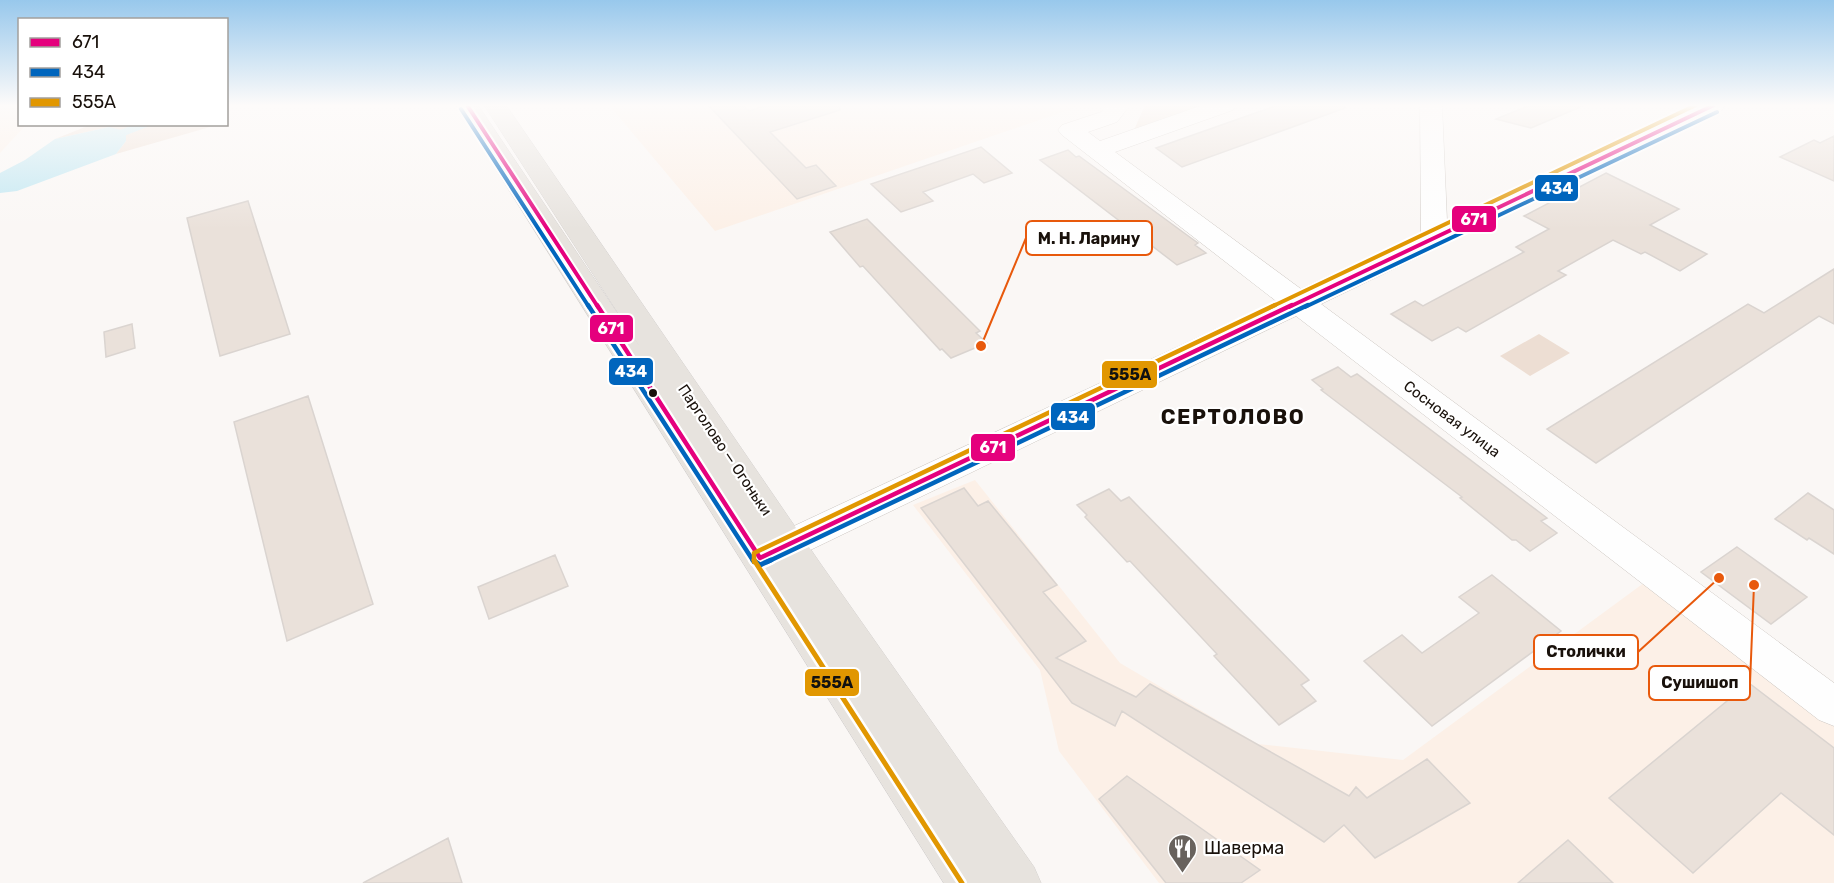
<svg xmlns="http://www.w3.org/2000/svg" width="1834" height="883" font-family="Rubik,sans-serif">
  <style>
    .built { fill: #fcf0e7 }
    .green { fill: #edded3 }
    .water { fill: #c1e7f2 }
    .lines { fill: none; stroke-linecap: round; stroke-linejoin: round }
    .stream { stroke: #c1e7f2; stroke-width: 7 }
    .building { fill: #eae1da; stroke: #dad4d0; stroke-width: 1.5 }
    .minor-casing { stroke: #ccc6c1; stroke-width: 1 }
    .major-casing { stroke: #d4d1cf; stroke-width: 1 }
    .minor { fill: #fefefe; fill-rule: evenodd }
    .major { fill: #e7e3de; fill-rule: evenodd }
    .bus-1-far1-casing { stroke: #fff; stroke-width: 8 }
    .bus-1-casing { stroke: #fff; stroke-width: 9 }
    .bus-2-far2-casing { stroke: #fff; stroke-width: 8 }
    .bus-2-far1-casing { stroke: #fff; stroke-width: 9 }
    .bus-2-casing { stroke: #fff; stroke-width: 10 }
    .bus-3-far2-casing { stroke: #fff; stroke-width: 8 }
    .bus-3-far1-casing { stroke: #fff; stroke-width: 9 }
    .bus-3-casing { stroke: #fff; stroke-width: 10 }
    .bus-1-far1 { stroke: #e5007d; stroke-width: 4 }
    .bus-1 { stroke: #e5007d; stroke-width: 4.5 }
    .bus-2-far2 { stroke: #0065bd; stroke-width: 4 }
    .bus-2-far1 { stroke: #0065bd; stroke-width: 4.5 }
    .bus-2 { stroke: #0065bd; stroke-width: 5 }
    .bus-3-far2 { stroke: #e19701; stroke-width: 4 }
    .bus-3-far1 { stroke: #e19701; stroke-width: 4.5 }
    .bus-3 { stroke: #e19701; stroke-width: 5 }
    .bus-dot { fill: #19110b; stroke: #fff; stroke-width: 2 }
    .labels { text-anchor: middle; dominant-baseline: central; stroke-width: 4.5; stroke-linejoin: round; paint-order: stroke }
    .street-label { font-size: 15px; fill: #19110b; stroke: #fff }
    .near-poi-label { font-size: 18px; fill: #19110b; stroke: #fff; text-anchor: start }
    .district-label { font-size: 21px; font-weight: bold; letter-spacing: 1.5px; fill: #19110b; stroke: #fff }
    .leader { fill: none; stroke: #e8590c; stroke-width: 2 }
    .callout-dot { fill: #e8590c; stroke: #fff; stroke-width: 2 }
    .callout { fill: #fff; stroke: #e8590c; stroke-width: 2 }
    .callout-label { font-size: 16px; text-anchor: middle; font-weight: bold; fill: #19110b }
    .line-badge { stroke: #fff; stroke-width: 2 }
    .badge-label { font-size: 16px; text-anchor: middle; font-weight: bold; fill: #fff }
    .pale-badge-label { font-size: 16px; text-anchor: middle; font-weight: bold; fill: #111 }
  </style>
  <rect width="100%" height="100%" fill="#faf7f5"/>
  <!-- built -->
  <path class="built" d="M0 105H19L20 124 26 125 0 153Z
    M609 105H1083L715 231Z
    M975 480 1120 663 1258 744 1403 760 1652 577 1834 716V883H1159L1059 751 1040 670 913 505Z"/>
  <!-- green -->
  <path class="green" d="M1145 105H1204L1134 130Z
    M90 125H217L116 154 126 141 109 127 55 139Z
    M1539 334 1570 353 1530 376 1500 356Z"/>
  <!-- water -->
  <path class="water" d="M109 127 126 131V141L116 154 17 191 0 193V173L25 160 55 139Z"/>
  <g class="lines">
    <!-- stream -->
    <path class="stream" d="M117 135 145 124"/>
  </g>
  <!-- building -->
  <path class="building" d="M708 105H743L749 111 768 105H839L840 110 770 132 806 168 816 165 836 186 797 199Z
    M1278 105H1344L1345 108 1182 167 1156 148Z
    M1530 105H1585L1531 128 1496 119Z
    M1834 136V181L1780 157 1814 140 1820 143Z
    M981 147 1012 173 984 183 973 174 923 192 933 201 901 212 871 184Z
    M1068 150 1076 157 1079 156 1191 238 1198 243 1195 245 1206 253 1177 265 1040 160Z
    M1606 173 1679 209 1650 225 1707 254 1680 271 1645 252 1641 254 1613 240 1558 271 1566 275 1466 332 1458 327 1432 341 1391 314 1415 301 1423 306 1524 252 1516 247 1549 229 1524 216Z
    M248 201 290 334 220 356 187 218Z
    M867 219 980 331 976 333 987 343 951 358 942 349 940 350 863 266 860 267 830 232Z
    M1834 269V324L1819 316 1596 463 1547 429 1748 304 1764 313Z
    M132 324 135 348 106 357 104 332Z
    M1338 367 1351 377 1357 374 1547 518 1541 521 1557 533 1530 551 1516 540H1512L1460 498 1462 497 1321 390 1323 389 1312 380Z
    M308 396 373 604 287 641 234 422Z
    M964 488 978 506 988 501 1057 585 1043 592 1086 641 1056 658 1136 697 1150 684 1349 796 1356 787 1367 798 1427 759 1470 803 1375 858 1344 825 1324 842 1122 711 1115 726 1072 703 921 508Z
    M1109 489 1121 501 1129 497 1309 680 1301 685 1316 701 1279 725 1214 656 1217 654 1130 561 1127 562 1085 517 1087 515 1077 505Z
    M1808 493 1834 510V554L1809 538 1807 540 1775 519Z
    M1737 547 1807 597 1771 624 1701 572Z
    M555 555 568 586 489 619 478 587Z
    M1492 575 1561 631 1432 726 1364 661 1402 635 1422 653 1479 613 1459 597Z
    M1749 683 1834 748V835L1781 793 1693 873 1609 798Z
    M1127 776 1260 870 1241 883H1166L1099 799Z
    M448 838 462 883H363Z
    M1568 840 1613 883H1518Z"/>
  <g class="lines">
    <defs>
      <path id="minor" d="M1107 105H1130L1117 122 1088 132 1100 141 1203 105H1236L1233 110 1115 152 1301 289 1421 233 1420 105H1442L1447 221 1695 105H1725L1722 110 1321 304 1834 683V726L1819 720 1296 316 775 567 762 572 749 567 744 557 749 547 1276 301 1062 135 1058 130 1062 125 1101 112Z"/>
      <path id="major" d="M456 105H478L640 347 484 105H506L820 563 1034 867 1041 883H944Z"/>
    </defs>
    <!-- minor casing -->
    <use href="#minor" class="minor-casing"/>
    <!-- major casing -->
    <use href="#major" class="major-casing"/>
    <!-- minor -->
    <use href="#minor" class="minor"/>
    <!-- major -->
    <use href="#major" class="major"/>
    <defs>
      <path id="bus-1-far1" d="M467 105 598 307
        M1289 307 1714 105"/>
      <path id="bus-1" d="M597 305 760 558 1292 305"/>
      <path id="bus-2-far2" d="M461 109 589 307
        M1305 307 1717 112"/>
      <path id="bus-2-far1" d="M588 305 754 562
        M767 562 1308 305"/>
      <path id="bus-2" d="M753 560 760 565 771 560"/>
      <path id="bus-3-far2" d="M1271 307 1696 105"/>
      <path id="bus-3-far1" d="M754 562V553L1275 305"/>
      <path id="bus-3" d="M754 560 962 883"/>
    </defs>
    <!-- bus-1-far1 casing -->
    <use href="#bus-1-far1" class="bus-1-far1-casing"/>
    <!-- bus-1 casing -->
    <use href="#bus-1" class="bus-1-casing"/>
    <!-- bus-2-far2 casing -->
    <use href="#bus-2-far2" class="bus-2-far2-casing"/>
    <!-- bus-2-far1 casing -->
    <use href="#bus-2-far1" class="bus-2-far1-casing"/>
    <!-- bus-2 casing -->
    <use href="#bus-2" class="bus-2-casing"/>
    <!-- bus-3-far2 casing -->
    <use href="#bus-3-far2" class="bus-3-far2-casing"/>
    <!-- bus-3-far1 casing -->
    <use href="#bus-3-far1" class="bus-3-far1-casing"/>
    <!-- bus-3 casing -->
    <use href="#bus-3" class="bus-3-casing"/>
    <!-- bus-1-far1 -->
    <use href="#bus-1-far1" class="bus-1-far1"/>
    <!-- bus-1 -->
    <use href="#bus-1" class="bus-1"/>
    <!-- bus-2-far2 -->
    <use href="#bus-2-far2" class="bus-2-far2"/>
    <!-- bus-2-far1 -->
    <use href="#bus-2-far1" class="bus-2-far1"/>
    <!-- bus-2 -->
    <use href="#bus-2" class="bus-2"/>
    <!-- bus-3-far2 -->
    <use href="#bus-3-far2" class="bus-3-far2"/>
    <!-- bus-3-far1 -->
    <use href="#bus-3-far1" class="bus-3-far1"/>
    <!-- bus-3 -->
    <use href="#bus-3" class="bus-3"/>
  </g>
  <!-- sky -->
  <linearGradient id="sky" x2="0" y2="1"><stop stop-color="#98c8ec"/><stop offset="0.46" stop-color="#fdfbfa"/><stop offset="1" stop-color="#fdfbfa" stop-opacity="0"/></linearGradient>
  <rect width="1834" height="229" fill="url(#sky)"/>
  <!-- icons -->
  <defs>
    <symbol id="restaurant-pin" viewBox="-11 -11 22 30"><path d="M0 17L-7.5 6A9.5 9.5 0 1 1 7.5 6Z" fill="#68625d" stroke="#fff"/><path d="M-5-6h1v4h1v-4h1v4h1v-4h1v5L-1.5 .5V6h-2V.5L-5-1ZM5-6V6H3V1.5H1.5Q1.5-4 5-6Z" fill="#fff"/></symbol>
  </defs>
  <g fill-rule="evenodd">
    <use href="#restaurant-pin" x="1166" y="832" width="33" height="45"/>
  </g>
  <!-- markers -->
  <circle class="bus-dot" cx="653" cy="393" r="5"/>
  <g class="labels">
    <!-- street labels -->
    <g class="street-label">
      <text transform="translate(1452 419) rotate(37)">Сосновая улица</text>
      <text transform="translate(725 450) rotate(56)">Парголово — Огоньки</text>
    </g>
    <!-- near-poi labels -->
    <g class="near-poi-label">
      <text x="1204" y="848">Шаверма</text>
    </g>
    <!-- district labels -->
    <g class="district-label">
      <text x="1233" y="416">СЕРТОЛОВО</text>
    </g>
  </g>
  <!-- callouts -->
  <path class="leader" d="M981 346L1026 238M1719 578L1638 652M1754 585L1750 683"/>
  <g class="callout-dot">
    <circle cx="981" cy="346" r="6"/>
    <circle cx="1719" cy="578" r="6"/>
    <circle cx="1754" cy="585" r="6"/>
  </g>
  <g class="callout">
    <rect x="1026" y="221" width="126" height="34" rx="6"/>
    <rect x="1534" y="635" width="104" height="34" rx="6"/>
    <rect x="1649" y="666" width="101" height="34" rx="6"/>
  </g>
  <g class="callout-label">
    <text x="1089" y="244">М. Н. Ларину</text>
    <text x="1586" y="657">Столички</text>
    <text x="1700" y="688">Сушишоп</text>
  </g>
  <g class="line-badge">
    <rect x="1534" y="174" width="45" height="28" rx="6" fill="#0065bd"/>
    <rect x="1451" y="205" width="46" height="28" rx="6" fill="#e5007d"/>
    <rect x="589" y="314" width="45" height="29" rx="6" fill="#e5007d"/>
    <rect x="608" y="357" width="46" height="29" rx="6" fill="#0065bd"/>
    <rect x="1101" y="360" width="57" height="29" rx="6" fill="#e19701"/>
    <rect x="1050" y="402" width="46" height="29" rx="6" fill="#0065bd"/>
    <rect x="970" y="433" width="46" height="29" rx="6" fill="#e5007d"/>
    <rect x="804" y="668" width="56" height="29" rx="6" fill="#e19701"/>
  </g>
  <g class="badge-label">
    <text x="1557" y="194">434</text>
    <text x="1474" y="225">671</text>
    <text x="611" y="334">671</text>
    <text x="631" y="377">434</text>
    <text x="1073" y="423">434</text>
    <text x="993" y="453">671</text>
  </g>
  <g class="pale-badge-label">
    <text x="1130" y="380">555А</text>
    <text x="832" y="688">555А</text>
  </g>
  <!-- legend -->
  <rect x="18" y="18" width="210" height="108" fill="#ffffff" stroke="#a3a09d" stroke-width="1.5"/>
  <rect x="30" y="38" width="30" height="9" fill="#e5007d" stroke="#a3a09d" stroke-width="1.5"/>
  <text x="72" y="48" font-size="18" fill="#19110b">671</text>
  <rect x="30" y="68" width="30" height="9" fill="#0065bd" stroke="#a3a09d" stroke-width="1.5"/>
  <text x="72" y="78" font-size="18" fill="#19110b">434</text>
  <rect x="30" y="98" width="30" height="9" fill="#e19701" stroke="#a3a09d" stroke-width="1.5"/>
  <text x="72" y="108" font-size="18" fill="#19110b">555А</text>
</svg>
